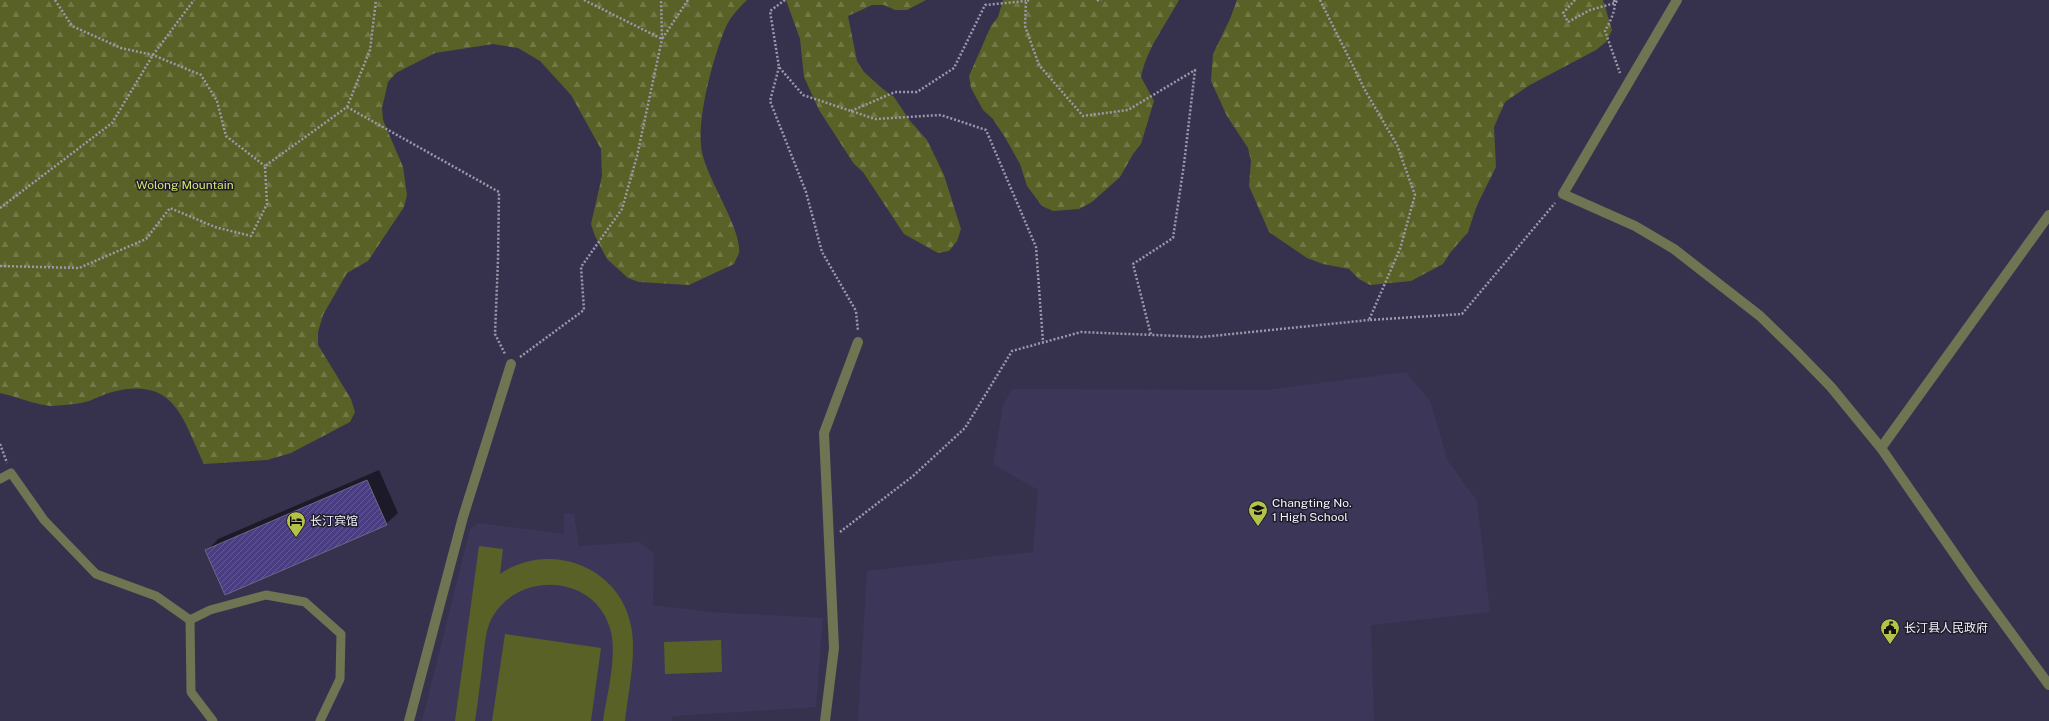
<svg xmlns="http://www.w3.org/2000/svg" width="2049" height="721" font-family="'Public Sans','Noto Sans SC',sans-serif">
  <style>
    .built { fill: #3c3759 }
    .green { fill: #5a6126 }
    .forest { fill: url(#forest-firs) }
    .shadow { fill: #0007 }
    .building { fill: url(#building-hatch); stroke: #6c6886 }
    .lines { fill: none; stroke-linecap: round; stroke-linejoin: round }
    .path { stroke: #9b99ab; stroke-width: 2.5; stroke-dasharray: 2 2; stroke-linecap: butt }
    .lane { stroke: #6f7452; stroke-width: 9 }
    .street { stroke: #6f7452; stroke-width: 10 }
    .labels { text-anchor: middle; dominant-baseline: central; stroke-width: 3; stroke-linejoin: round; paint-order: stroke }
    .park-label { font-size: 12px; fill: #d7e471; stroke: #1e1c29 }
    .poi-label { font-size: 12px; fill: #f2f2fc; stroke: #1e1c29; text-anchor: start }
  </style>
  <defs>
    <pattern id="forest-firs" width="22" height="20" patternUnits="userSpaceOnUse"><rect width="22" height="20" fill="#5a6126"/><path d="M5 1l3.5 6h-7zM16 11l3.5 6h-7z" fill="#727846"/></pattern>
    <pattern id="building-hatch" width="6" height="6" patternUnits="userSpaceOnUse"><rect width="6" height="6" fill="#4b3d81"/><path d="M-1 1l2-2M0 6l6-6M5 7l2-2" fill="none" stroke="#655a94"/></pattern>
  </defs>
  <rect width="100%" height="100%" fill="#36324d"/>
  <!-- built -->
  <path class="built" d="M1406 372 1430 401 1448 461 1477 501 1490 612 1371 625 1374 721H858L867 571 1033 552 1038 490 993 464 1003 406 1012 389 1267 390Z
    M564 513 574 514 579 546 640 542 654 553 653 605 709 612 823 618 816 707 672 716V721H422L470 529 478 523 564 534Z"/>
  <!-- green -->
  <path class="green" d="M479 546 503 549 500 574C549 540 620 566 631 626 637 654 628 692 625 721H603C607 693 618 655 610 628 593 572 513 571 490 622 485 633 485 646 483 658 481 679 478 700 475 721H455Z
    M505 634 601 648 591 721H492Z
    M721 640 722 672 665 674 664 642Z"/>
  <!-- forest -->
  <path class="forest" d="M0 0H747C739 8 729 18 725 29 713 58 694 126 703 156 709 182 742 230 739 253 738 256 735 261 734 264L689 285 639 282 628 278 607 259 595 236 591 224 602 176 601 149 571 95 540 61 518 48 493 44 435 53 396 73 388 82 382 108 383 120 403 167 407 195 404 207 368 261 347 273 323 315 318 332V345L351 399 355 412 350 422 291 453 267 460 204 464C182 418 175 376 112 392 104 394 97 398 89 401 79 404 64 405 53 406 40 406 14 396 0 393Z
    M786 0H926L907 10H895L884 5H872L848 16 857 61 864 72 884 90 894 97 910 121 927 140 944 175 961 229 957 241 949 251 938 253 904 234 863 172 854 164 819 110 804 77 800 39Z
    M1003 0H1179C1165 26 1147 48 1141 77L1154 101 1141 144 1133 154 1120 177 1092 202 1079 209 1053 211 1042 206 1027 186 1020 164 1006 139 993 119 983 110 971 88 969 76 991 26 998 17Z
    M1237 0H1603L1612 30 1606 42 1596 50 1528 86 1505 102 1494 127 1496 167 1477 205 1468 232 1450 253 1443 264 1411 281 1370 285 1359 279 1349 269 1323 264 1307 258 1269 232 1249 186 1251 161 1248 148 1227 116 1211 81 1213 54 1230 19Z"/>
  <!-- shadow -->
  <path class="shadow" d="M379 470 398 513 386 524 207 551 218 539Z"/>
  <!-- building -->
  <path class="building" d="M367 480 387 525 225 595 205 550Z"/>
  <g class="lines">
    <!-- path -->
    <path class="path" d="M55 0 72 26 121 48 153 55 201 75 217 101 226 136 265 166
      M584 0 662 39 688 0
      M785 0 770 11 779 67 803 95 875 119 941 115 986 130 1036 247 1043 342
      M1029 0 1026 1 1025 26 1039 65 1083 116 1128 110 1195 70 1184 164 1173 238 1133 264 1151 335
      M1097 0 1099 1 1101 0
      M1320 0 1366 92 1397 145 1415 195 1400 249 1369 320 1462 314 1555 203
      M1575 0 1563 13 1568 22 1590 10 1615 3 1618 0
      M1614 0C1617 10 1609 23 1605 31L1620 73
      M779 67 770 101 806 192 822 252 856 311 858 331
      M347 107 499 192 498 260 495 334 505 354
      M851 111 895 92H917L954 68 985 5 1026 1
      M0 208 112 123 153 55 194 0
      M0 266 79 268 146 239 170 208 215 227 251 236 267 204 265 166 347 107 370 50 376 0
      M520 357 584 310 581 267 622 209 637 156 662 39 661 0
      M0 444 7 463
      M840 532 913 476 965 428 1012 351 1081 332 1202 337 1369 320"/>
    <!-- lane -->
    <path class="lane" d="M0 479 11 473 44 520 96 574 156 596 190 620
      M213 721 191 692 190 620 210 610 266 595 305 602 341 634 340 679 320 721"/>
    <!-- street -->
    <path class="street" d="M1677 0 1563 194 1635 226 1674 249 1760 316 1796 351 1831 387 1881 448 1976 585 2049 685
      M1881 448 2049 215
      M409 721 463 517 511 364
      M825 721 834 648 824 433 858 342"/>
  </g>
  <!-- icons -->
  <defs>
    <symbol id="school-pin" viewBox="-11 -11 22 30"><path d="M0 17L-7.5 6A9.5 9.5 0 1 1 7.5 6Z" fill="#b5c249" stroke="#1e1c29"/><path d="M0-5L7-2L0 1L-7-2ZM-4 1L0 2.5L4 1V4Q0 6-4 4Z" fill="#111"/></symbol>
    <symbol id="hotel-pin" viewBox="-11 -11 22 30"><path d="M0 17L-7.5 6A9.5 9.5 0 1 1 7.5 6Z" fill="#b5c249" stroke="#1e1c29"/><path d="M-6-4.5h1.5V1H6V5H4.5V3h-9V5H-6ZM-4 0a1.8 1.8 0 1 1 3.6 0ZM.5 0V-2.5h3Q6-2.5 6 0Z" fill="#111"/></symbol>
    <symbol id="civic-pin" viewBox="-11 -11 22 30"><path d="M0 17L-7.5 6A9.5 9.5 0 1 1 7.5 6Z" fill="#b5c249" stroke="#1e1c29"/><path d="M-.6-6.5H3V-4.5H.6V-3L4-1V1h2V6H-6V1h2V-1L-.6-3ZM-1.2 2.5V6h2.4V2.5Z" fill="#111"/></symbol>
  </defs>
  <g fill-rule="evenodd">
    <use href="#school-pin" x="1247" y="499" width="22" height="30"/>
    <use href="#hotel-pin" x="285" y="510" width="22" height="30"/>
    <use href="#civic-pin" x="1879" y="617" width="22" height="30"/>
  </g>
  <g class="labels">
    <!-- park labels -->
    <g class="park-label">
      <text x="185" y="185">Wolong Mountain</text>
    </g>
    <!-- poi labels -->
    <g class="poi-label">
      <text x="1272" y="503">Changting No.<tspan x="1272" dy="14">1 High School</tspan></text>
      <text x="310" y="521">长汀宾馆</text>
      <text x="1904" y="628">长汀县人民政府</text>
    </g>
  </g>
</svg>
